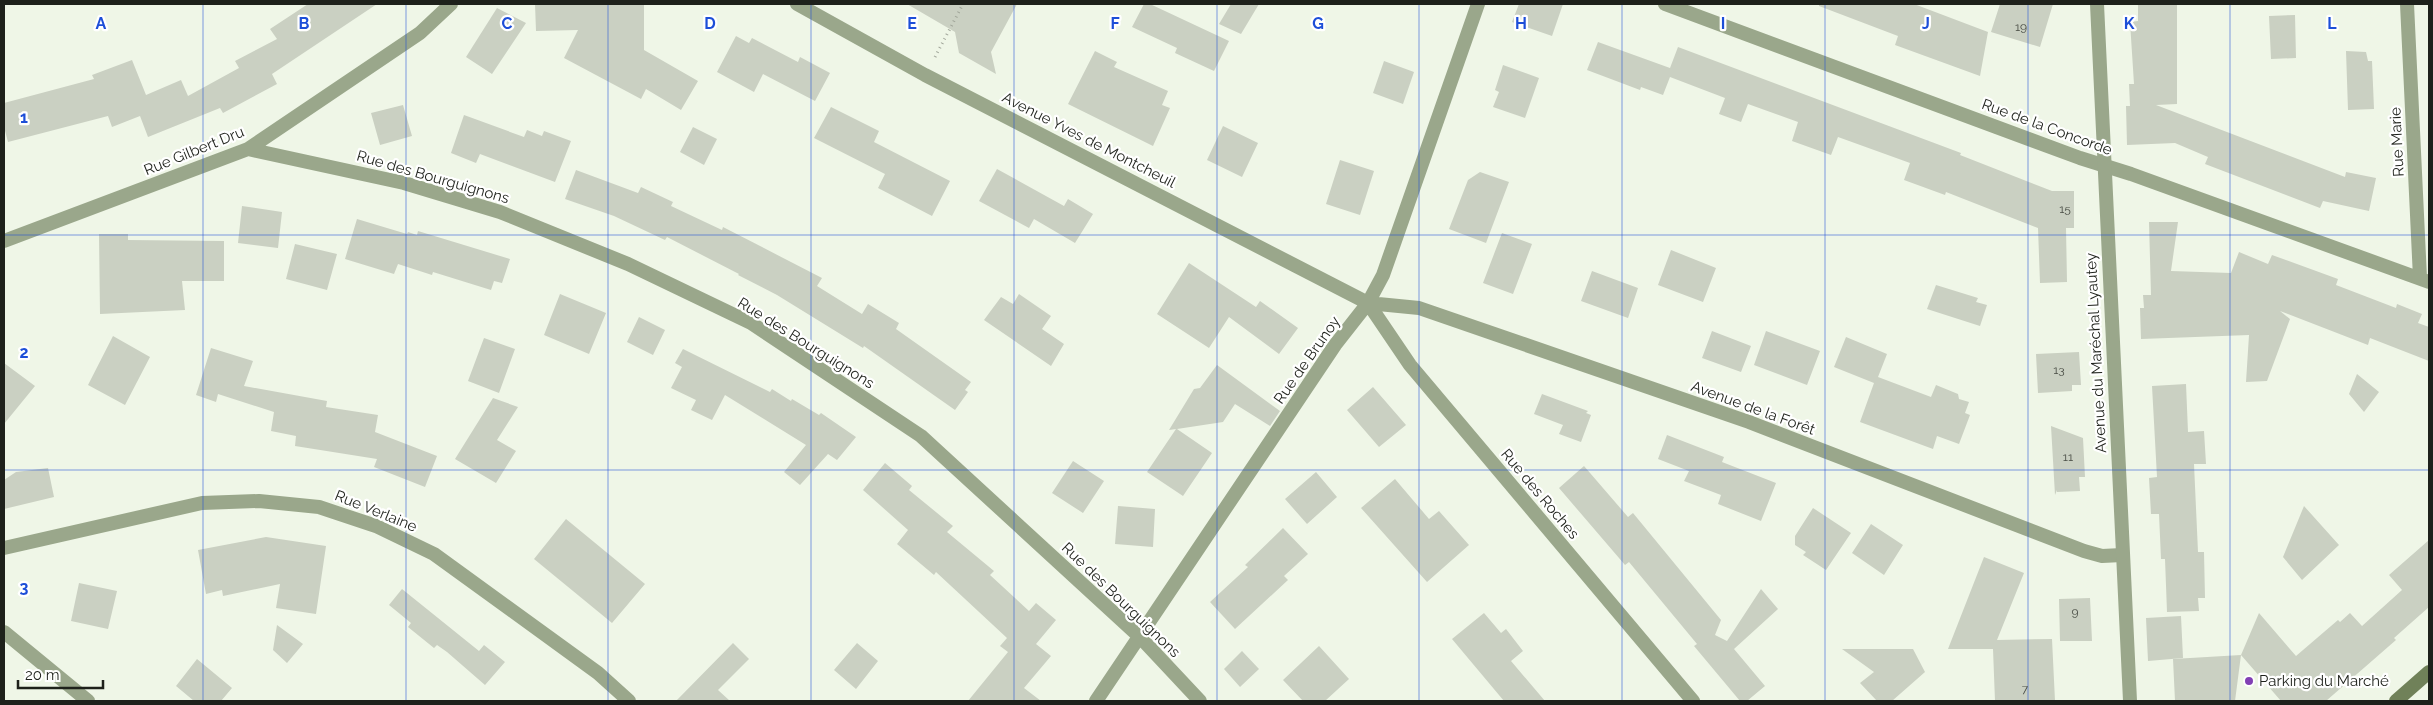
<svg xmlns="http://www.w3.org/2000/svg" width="2433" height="705" font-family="Raleway,sans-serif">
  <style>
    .building { fill: #cad0c2 }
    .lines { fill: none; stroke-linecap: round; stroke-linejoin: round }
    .path { stroke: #a1a69a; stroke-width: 3; stroke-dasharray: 1 4; stroke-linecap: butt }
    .minor { stroke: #9aa78b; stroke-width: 14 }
    .tertiary { stroke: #9aa78b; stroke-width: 14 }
    .secondary { stroke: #708159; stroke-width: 14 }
    .grid { fill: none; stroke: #1d4ed8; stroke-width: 1; stroke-opacity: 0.55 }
    .poi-dot { fill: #813fb4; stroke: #fff; stroke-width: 2 }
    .labels { text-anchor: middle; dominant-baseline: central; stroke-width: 4.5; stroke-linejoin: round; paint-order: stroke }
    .number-label { font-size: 12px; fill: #494d45 }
    .street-label { font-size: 15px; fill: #1e211b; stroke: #fff }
    .poi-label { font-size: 15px; fill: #1e211b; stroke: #fff; text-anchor: start }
    .grid-label { font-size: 16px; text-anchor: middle; font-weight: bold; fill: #1d4ed8; stroke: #fff; stroke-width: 4.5; stroke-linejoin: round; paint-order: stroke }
  </style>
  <rect width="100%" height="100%" fill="#eff6e7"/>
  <!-- building -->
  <path class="building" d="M308 4H377L272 74 277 84 223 113 220 108 148 137 140 116 112 127 108 116 8 142 4 127V103L94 79 92 75 132 60 146 95 181 80 188 96 239 68 235 61 277 39 270 29Z
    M535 4H644V50L698 81 681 110 646 89 641 99 564 58 578 30 536 31Z
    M907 4H1017L991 52 996 74 959 53 955 32Z
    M1144 4H1150L1229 41 1214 71 1175 53 1177 48 1132 27Z
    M1231 4H1259L1241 34 1219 24Z
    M1519 4H1563L1552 36 1512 22Z
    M1819 4H1914L1988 32 1980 76 1895 45 1898 36 1819 6Z
    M2000 4H2053L2040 47 1991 32Z
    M2138 4H2177V104L2156 105 2345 177 2346 172 2376 178 2369 211 2323 201 2320 208 2205 164 2208 157 2175 143 2127 145 2126 106H2130L2129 84H2134L2130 22 2138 21Z
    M497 8 526 23 492 74 466 57Z
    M2295 15 2296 58 2271 59 2269 16Z
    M736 36 749 43 752 38 798 62 800 57 830 73 815 101 763 74 754 92 717 72Z
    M1598 42 1670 68 1678 47 1961 153 1960 155 2052 191H2074V228H2066L2067 282 2040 283 2038 228 1946 192 1945 195 1904 180 1910 163 1838 137 1831 155 1792 141 1798 122 1748 104 1741 122 1719 114 1725 98 1670 77 1663 95 1641 87 1640 90 1587 70Z
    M1095 51 1117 62 1114 67 1168 91 1162 105 1170 108 1153 146 1068 104Z
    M2346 51 2366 52 2368 61H2372L2374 109 2348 110Z
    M1384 61 1414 72 1403 104 1373 93Z
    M1503 65 1539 78 1525 118 1493 107 1499 92 1495 90Z
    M403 105 412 136 380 145 371 113Z
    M831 107 879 131 874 142 950 181 932 216 878 188 885 174 814 138Z
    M464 115 524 137 527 130 542 136 544 131 571 141 555 182 480 154 476 163 451 153Z
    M1223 126 1258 143 1242 177 1207 160Z
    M693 127 717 139 704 165 680 152Z
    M1340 160 1374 171 1360 215 1326 204Z
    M997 169 1064 206 1068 199 1093 214 1075 243 1034 219 1029 228 979 201Z
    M576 170 638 193 641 187 673 202 671 206 722 230 723 227 822 278 817 286 862 314 868 304 899 323 896 329 971 382 965 390 968 392 955 410 864 346 863 348 777 295 738 275 739 274 667 237 665 240 614 216 565 199Z
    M1480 172 1509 182 1486 243 1449 229 1468 180Z
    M242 206 282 212 278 248 238 243Z
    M357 219 407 234 408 232 417 235 418 231 510 259 502 283 494 281 491 290 433 272 432 275 398 264 394 274 345 259Z
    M2149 222H2178L2171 271 2231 273 2239 252 2268 264 2272 255 2338 279 2336 285 2396 308 2397 304 2422 314 2418 323 2429 327V361L2370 338 2368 345 2280 311 2290 319 2267 381 2246 382 2249 335 2141 339 2140 308H2144L2143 295H2151Z
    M1502 233 1532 244 1513 294 1483 283Z
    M99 234H128V240L224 241V281H182L185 310 100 314Z
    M295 244 337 254 327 290 286 279Z
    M1671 250 1716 268 1703 302 1658 285Z
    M1189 263 1256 307 1260 301 1298 328 1279 354 1229 317 1209 348 1157 314Z
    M1592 271 1638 288 1628 318 1581 301Z
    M1936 285 1978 298 1976 302 1987 305 1980 326 1927 309Z
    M560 294 606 313 589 354 544 335Z
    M1019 294 1051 316 1042 329 1064 344 1051 366 984 320 1001 297 1013 304Z
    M639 317 665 330 653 355 627 342Z
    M1712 331 1751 346 1741 372 1702 358Z
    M1766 331 1820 351 1807 385 1754 365Z
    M113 336 150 357 125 405 88 385Z
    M1846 337 1887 354 1878 377 1931 397 1936 385 1958 394 1959 399 1969 402 1965 413 1970 415 1959 444 1937 436 1933 449 1860 422 1874 383 1834 367Z
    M484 338 515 349 499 393 468 381Z
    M211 348 253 361 244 386 327 401 326 407 378 415 375 432 437 456 425 487 374 467 377 459 295 446 296 436 271 431 274 412 218 394 216 402 196 395Z
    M683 349 770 392 772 389 791 401 792 399 819 415 821 413 856 437 837 460 828 454 800 485 784 472 806 445 725 395 712 420 691 410 696 400 671 388 682 367 675 363Z
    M2079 352 2081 385H2072V391L2038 393 2036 354Z
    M4 363 35 386 4 424Z
    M1217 365 1280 411 1270 426 1235 404 1223 422 1177 429 1212 453 1183 496 1147 472 1176 429 1169 430 1194 389 1200 388Z
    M2357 374 2379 392 2364 412 2349 394Z
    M2186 384 2188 432 2204 431 2206 464H2194L2198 552H2204L2205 598H2198L2199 611 2167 612 2165 559H2161L2159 514H2151L2149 478 2157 477 2152 386Z
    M1373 387 1406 425 1379 447 1347 410Z
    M1542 394 1588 411 1586 413 1591 415 1581 442 1559 434 1563 425 1534 414Z
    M493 398 518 407 497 440 516 451 496 483 455 459Z
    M2051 426 2083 438 2085 477H2079L2080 491 2057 492V490L2055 495Z
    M1667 435 1724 457 1722 462 1776 483 1761 521 1718 504 1721 495 1684 481 1689 471 1658 459Z
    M1073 461 1104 481 1083 513 1052 493Z
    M885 463 912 486 909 490 953 526 947 532 994 571 990 575 1029 611 1036 603 1056 620 1036 644 1051 656 1024 688 1041 701H968L1008 652 1000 646 1007 638 936 572 934 575 897 544 908 530 863 490Z
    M1584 466 1628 517 1633 513 1721 620 1715 635 1727 641 1761 589 1778 609 1734 649 1765 686 1747 701H1740L1694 646 1697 644 1629 562 1625 565 1559 488Z
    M48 468 54 497 4 509V480L16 472Z
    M1316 472 1337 497 1307 524 1285 499Z
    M1395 479 1429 519 1439 511 1469 545 1427 582 1361 508Z
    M1118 506 1155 509 1153 547 1115 544Z
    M2304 506 2339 545 2302 580 2283 557Z
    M1813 508 1851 533 1826 570 1803 555 1806 552 1795 545V536Z
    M566 519 645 584 612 623 534 559Z
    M1871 524 1903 545 1884 575 1852 553Z
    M1283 528 1308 554 1284 576 1288 580 1235 629 1210 602 1248 567 1245 565Z
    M266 537 326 546 316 614 276 608 280 584 223 596 222 590 206 594 198 550Z
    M2429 540V607L2394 638 2396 640 2326 701H2281L2241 655 2259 613 2296 656 2338 620 2340 622 2350 613 2362 626 2402 590 2389 575Z
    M1984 557 2024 573 1997 640 2052 639 2055 701H1995L1993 649H1948Z
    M79 583 117 591 108 629 71 621Z
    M402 589 479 651 484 645 505 662 485 685 447 652 437 645 434 648 408 627 411 623 389 605Z
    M2090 598 2092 641H2060L2059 599Z
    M1484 613 1501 633 1506 629 1523 651 1511 661 1545 701H1504L1452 639Z
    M2181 616 2183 658 2148 661 2146 618Z
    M277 625 303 644 287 663 273 650Z
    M733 643 749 659 718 690 730 701H676Z
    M857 643 878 661 856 689 834 670Z
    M1319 646 1349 679 1325 701H1303L1283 680Z
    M1842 649H1913L1925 672 1892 701H1877L1860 683 1874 672Z
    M1242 651 1259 669 1240 687 1224 669Z
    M2241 655 2235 701H2175L2173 659Z
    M197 659 232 688 221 701H194L176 686Z"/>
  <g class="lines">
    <!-- path -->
    <path class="path" d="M935 57 963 4"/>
    <!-- minor -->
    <path class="minor" d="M797 4 925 75 1368 303 1419 308 1749 422 2084 551 2102 556 2122 555
      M1665 4 2080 158 2131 174 2429 282
      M2407 4 2420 278
      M248 149 404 183 500 212 628 264 751 323 921 436 1140 637 1200 701
      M4 241 248 149 420 33 451 4
      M1368 303 1410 365 1693 701
      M4 548 202 503 259 501 319 507 376 526 434 554 598 673 629 701
      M4 632 88 701
      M1096 701 1335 345 1368 303 1383 275 1478 4"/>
    <!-- tertiary -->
    <path class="tertiary" d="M2097 4 2130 701"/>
    <!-- secondary -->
    <path class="secondary" d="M2396 701 2429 672"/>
  </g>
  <!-- grid -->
  <path class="grid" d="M203 4V701M406 4V701M608 4V701M811 4V701M1014 4V701M1217 4V701M1419 4V701M1622 4V701M1825 4V701M2028 4V701M2230 4V701M4 235H2429M4 470H2429"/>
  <!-- markers -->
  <circle class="poi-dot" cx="2249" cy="681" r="5"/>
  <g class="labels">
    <!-- number labels -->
    <g class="number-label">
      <text x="2021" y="27">19</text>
      <text x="2065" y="209">15</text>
      <text x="2059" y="370">13</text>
      <text x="2068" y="457">11</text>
      <text x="2075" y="612">9</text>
      <text x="2025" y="689">7</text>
    </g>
    <!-- street labels -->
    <g class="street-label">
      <text transform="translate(2047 127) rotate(20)">Rue de la Concorde</text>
      <text transform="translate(1089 140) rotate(27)">Avenue Yves de Montcheuil</text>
      <text transform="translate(2397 142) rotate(-93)">Rue Marie</text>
      <text transform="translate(194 151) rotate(-22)">Rue Gilbert Dru</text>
      <text transform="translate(433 177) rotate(16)">Rue des Bourguignons</text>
      <text transform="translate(806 343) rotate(32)">Rue des Bourguignons</text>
      <text transform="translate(2096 353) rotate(-93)">Avenue du Maréchal Lyautey</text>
      <text transform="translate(1307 360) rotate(-55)">Rue de Brunoy</text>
      <text transform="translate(1753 408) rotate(20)">Avenue de la Forêt</text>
      <text transform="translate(1540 494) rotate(50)">Rue des Roches</text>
      <text transform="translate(376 511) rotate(22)">Rue Verlaine</text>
      <text transform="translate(1121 600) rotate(44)">Rue des Bourguignons</text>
    </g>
    <!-- poi labels -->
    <g class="poi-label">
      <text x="2259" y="681">Parking du Marché</text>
    </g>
  </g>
  <g class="grid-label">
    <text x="101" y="29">A</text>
    <text x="304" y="29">B</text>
    <text x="507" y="29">C</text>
    <text x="710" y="29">D</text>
    <text x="912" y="29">E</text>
    <text x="1115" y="29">F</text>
    <text x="1318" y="29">G</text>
    <text x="1521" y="29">H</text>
    <text x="1723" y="29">I</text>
    <text x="1926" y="29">J</text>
    <text x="2129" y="29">K</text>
    <text x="2332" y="29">L</text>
    <text x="24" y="123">1</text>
    <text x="24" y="358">2</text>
    <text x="24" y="593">3</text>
  </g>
  <!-- border -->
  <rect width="2433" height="705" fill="none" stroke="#1e211b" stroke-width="10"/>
  <!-- scale -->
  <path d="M18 680v8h85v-8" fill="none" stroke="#1e211b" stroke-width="2.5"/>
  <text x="25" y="680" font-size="15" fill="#1e211b" stroke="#ffffff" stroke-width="4" paint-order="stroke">20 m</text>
</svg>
